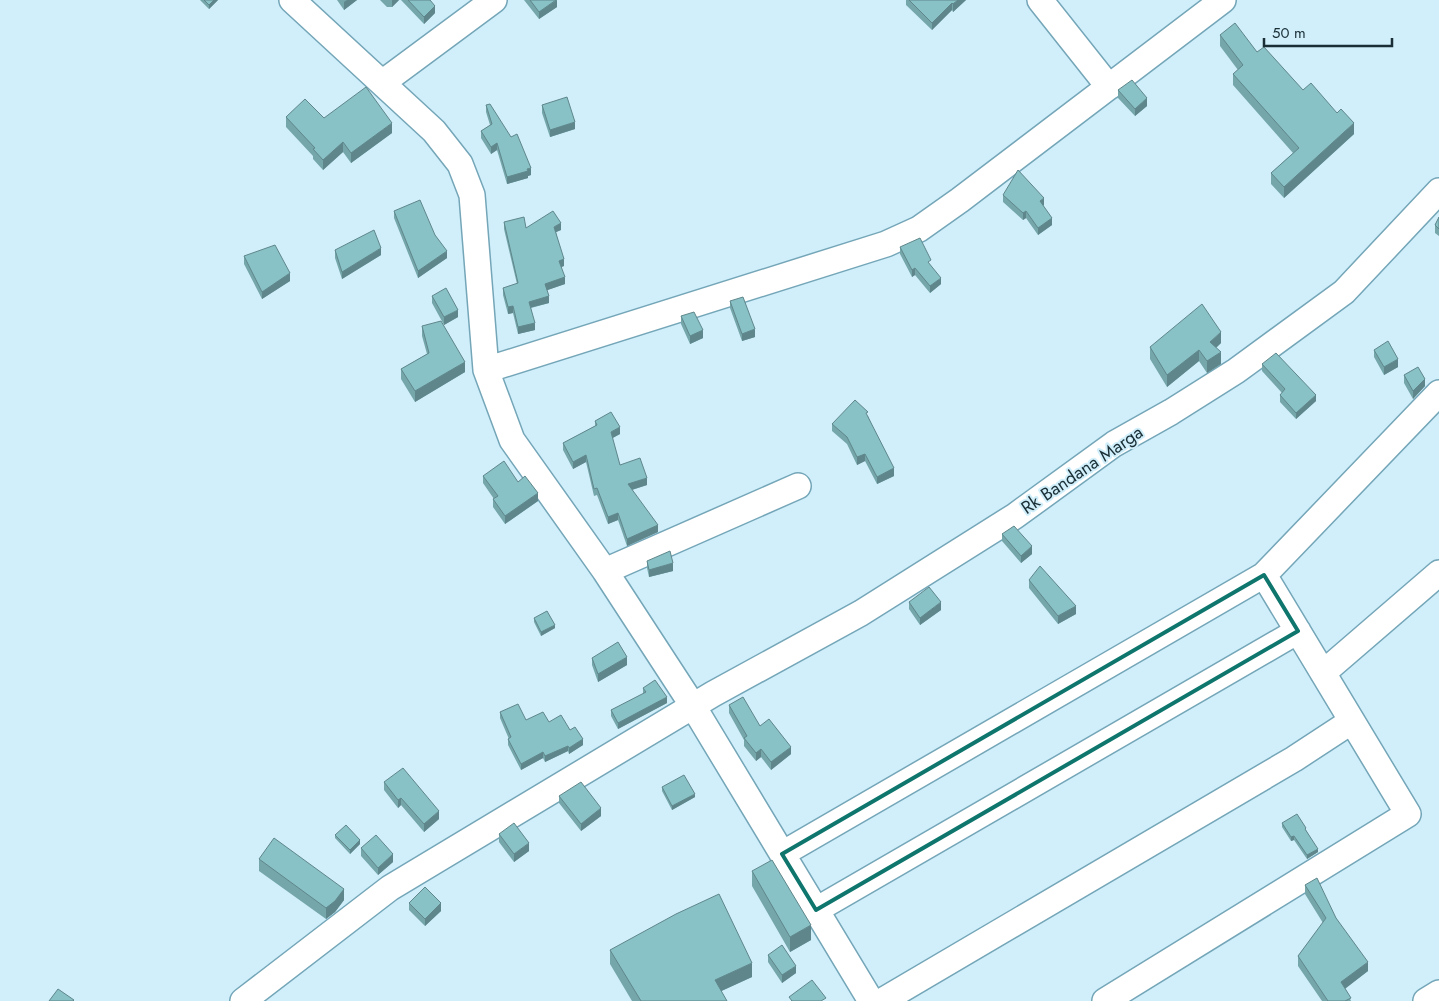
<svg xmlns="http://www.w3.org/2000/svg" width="1439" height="1001" font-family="Jost,sans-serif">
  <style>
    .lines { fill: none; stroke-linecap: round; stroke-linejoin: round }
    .minor-casing { stroke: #74a6b8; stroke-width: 28 }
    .minor { stroke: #fff; stroke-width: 25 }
    .wall { fill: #75a6aa }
    .shaded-wall { fill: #5f878b }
    .building { fill: #88c1c6; stroke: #5f878b }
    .marked { fill: none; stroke: #0f766e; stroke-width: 4; stroke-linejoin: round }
    .labels { text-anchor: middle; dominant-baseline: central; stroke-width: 4; stroke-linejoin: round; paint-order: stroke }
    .street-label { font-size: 18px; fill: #192e35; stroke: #d0effb }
  </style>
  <rect width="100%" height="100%" fill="#d0effb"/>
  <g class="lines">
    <defs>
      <path id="minor" d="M292 0 434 131 460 164 472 195 486 370 512 440 605 571 693 706 871 1001
        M1040 0 1109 87
        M382 83 494 0
        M486 370 886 244 919 229 960 200 1223 0
        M605 571 798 486
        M1323 673 1439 573
        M782 854 1264 575
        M816 910 1298 631
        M243 1001 390 888 713 694 861 613 1015 516 1114 444 1171 412 1236 371 1344 292 1439 191
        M882 1001 1294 759 1352 721
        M1105 1001 1408 814 1264 575 1439 393
        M1426 1001 1439 993"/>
    </defs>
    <!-- minor casing -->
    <use href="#minor" class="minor-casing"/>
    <!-- minor -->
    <use href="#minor" class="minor"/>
  </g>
  <!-- wall -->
  <path class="wall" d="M200 0H218L209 9Z
    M337 0H357L344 10Z
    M380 0H399L392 7H387Z
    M401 0H430L435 13 424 24Z
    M524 0H557V7L539 19Z
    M906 0H966L953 12 952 10 932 30 906 5Z
    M1220 35 1257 52 1354 134 1284 198 1271 184V173L1293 153 1233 85V74L1238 70 1220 46Z
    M1118 90 1147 106 1135 116 1118 98Z
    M486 105 531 175 528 176V178L507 184 497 150 491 154 481 138V131L490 125 486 112Z
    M542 105 575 129 550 137 542 113Z
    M286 117 324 118 392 133 351 163 343 152 323 170 313 159V156L286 127Z
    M1003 195 1044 205H1043L1052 225 1038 235 1026 218 1023 220 1003 202Z
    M394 211 435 235 447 258 418 278 394 218Z
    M1439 217V236L1435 233V225Z
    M504 222 526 228 561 230 556 232 564 266 561 267 565 284 547 290 549 303 531 308 535 330 518 334 513 313 508 314 503 295V288L517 284 504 229Z
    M900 247 941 284 930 293 915 275 912 277 900 254Z
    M335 250 381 255 342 279 335 258Z
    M244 256 290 281 262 299 244 264Z
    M432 296 458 317 444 325 432 303Z
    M730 301 755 337 742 341 730 308Z
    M681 316 703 338 690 344 681 324Z
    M422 326 465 372 415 402 401 379V369L427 354 422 336Z
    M1221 343 1216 348 1221 364 1207 373 1199 361 1167 387 1150 359V347Z
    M1374 350 1398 367 1384 375 1374 357Z
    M1262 364 1316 401 1296 419 1280 402V395L1282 393 1262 371Z
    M1404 375 1425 386 1413 399 1404 383Z
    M868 416 894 476 877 484 865 461 857 465 847 444 832 431V424Z
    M595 421 620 434 612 438 620 465 647 485 632 490 658 532 627 546 618 520 608 524 597 495 594 496 586 462 573 469 563 450V443L595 426Z
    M483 476 518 482 538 501 505 524 493 507V499H494L483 483Z
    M1002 534 1032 554 1021 563 1002 541Z
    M647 561 673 571 649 577 647 568Z
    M1029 580 1076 614 1058 624 1029 588Z
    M909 602 941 610 920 625 909 609Z
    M534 618 555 628 541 636 534 622Z
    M592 658 627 665 598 682 592 665Z
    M643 688 667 703 618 729 611 716V710L643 694Z
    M729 705 760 726 791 754 771 770 761 757 756 761 744 746V740L729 713Z
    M500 712 526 720 549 722 570 730 583 745 569 754 568 751 545 762 543 758 521 770 508 745V739H509L500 718Z
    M384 782 439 819 424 832 401 805 398 808 384 790Z
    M662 787 695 797 672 810 662 791Z
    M559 796 601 816 581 831 559 803Z
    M1282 823 1306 830 1318 852 1307 859 1294 840 1291 841 1282 827Z
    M499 834 529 851 514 862 499 842Z
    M335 835 360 844 350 854 335 838Z
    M361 848 393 862 378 875 361 856Z
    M259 859 344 900 335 912 326 919 259 871Z
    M752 871 811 940 790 952 752 886Z
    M1305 885 1336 918 1368 971 1345 988 1351 1001H1322L1298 966V956L1323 923 1305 894Z
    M409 903 441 911 425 926 409 910Z
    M610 950 752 977 721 991 727 1001H632L610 964Z
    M768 955 796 973 782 983 768 962Z"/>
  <!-- shaded-wall -->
  <path class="shaded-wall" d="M214 0H218L209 9V5Z
    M347 0H357L344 10V2Z
    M392 0H399L392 7Z
    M557 0V7L539 19V12Z
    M958 0H966L953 12V4Z
    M952 3V10L932 30V23Z
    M435 6V13L424 24V17Z
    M1147 98V106L1135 116V109Z
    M575 122V129L550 137V130Z
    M392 123V133L351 163V153Z
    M1354 123V134L1284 198V187Z
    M343 142V152L323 170V160Z
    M497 143V150L491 154V147Z
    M531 168V175L528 176V178L507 184V177Z
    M1044 198V205L1040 208V201Z
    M1026 211V218L1023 220V213Z
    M1052 218V225L1038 235V228Z
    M561 223V230L554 233V227Z
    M381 248V255L342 279V272Z
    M447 251V258L418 278V271Z
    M564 259V266L559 268V261Z
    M915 268V275L912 277V270Z
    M290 273V281L262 299V292Z
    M565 277V284L545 291V284Z
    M941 278V284L930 293V286Z
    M549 296V303L529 308V302Z
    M513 306V313L508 314V307Z
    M458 310V317L444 325V317Z
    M535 323V330L518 334V327Z
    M755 329V337L742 341V334Z
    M703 330V338L690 344V336Z
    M1221 332V343L1210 353V342Z
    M1199 350V361L1167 387V375Z
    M1221 352V364L1207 373V361Z
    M1398 359V367L1384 375V367Z
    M465 362V372L415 402V391Z
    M1425 379V386L1413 399V391Z
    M1316 395V401L1296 419V413Z
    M620 427V434L611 439V432Z
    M865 454V461L857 465V457Z
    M586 455V462L573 469V462Z
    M894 468V476L877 484V477Z
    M647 478V485L628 491V484Z
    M538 493V501L505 524V516Z
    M618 513V520L608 524V517Z
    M658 525V532L627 546V539Z
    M1032 546V554L1021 563V556Z
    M673 563V571L649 577V570Z
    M941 602V610L920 625V618Z
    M1076 606V614L1058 624V616Z
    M555 625V628L541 636V632Z
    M627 657V665L598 682V674Z
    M667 697V703L618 729V723Z
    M583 739V745L569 754V748Z
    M568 746V751L545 762V756Z
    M791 747V754L771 770V762Z
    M761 749V757L756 761V753Z
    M543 752V758L521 770V764Z
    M695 794V797L672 810V806Z
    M401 798V805L398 808V800Z
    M601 808V816L581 831V824Z
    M439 811V819L424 832V824Z
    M1294 836V840L1291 841V837Z
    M360 840V844L350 854V850Z
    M529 843V851L514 862V854Z
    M1318 849V852L1307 859V855Z
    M393 854V862L378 875V868Z
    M344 889V900L335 912 326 919V908Z
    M441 903V911L425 926V919Z
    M811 925V940L790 952V937Z
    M1368 962V971L1341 992V982Z
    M752 963V977L715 994V980Z
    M796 966V973L782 983V975Z"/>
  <!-- building -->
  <path class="building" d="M204 0H214L209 5Z
    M408 0H430L435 6 424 17Z
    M530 0H556L539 12Z
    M909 0H958L953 4 952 3 932 23Z
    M1235 23 1257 52 1264 47 1303 90 1311 83 1337 113 1341 109 1354 123 1284 187 1271 173 1299 148 1233 74 1243 65 1220 35Z
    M1132 80 1147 98 1135 109 1118 90Z
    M366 87 392 123 351 153 343 142 323 160 313 149 315 148 286 117 305 99 324 118Z
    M567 97 575 122 550 130 542 105Z
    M490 104 511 137 517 134 531 168 527 169 528 171 507 177 497 143 491 147 481 131 492 124 486 105Z
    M1018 170 1044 198 1040 201 1052 218 1038 228 1026 211 1023 213 1003 195Z
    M420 200 435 235 447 251 418 271 394 211Z
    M553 211 561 223 554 227 564 259 559 261 565 277 545 284 549 296 529 302 535 323 518 327 513 306 508 307 503 288 518 283 504 222 524 217 526 228Z
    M1439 217V229L1435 225Z
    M374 230 381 248 342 272 335 250Z
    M920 238 931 260 928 262 941 278 930 286 915 268 912 270 900 247Z
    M275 245 290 273 262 292 244 256Z
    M446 288 458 310 444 317 432 296Z
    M743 297 755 329 742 334 730 301Z
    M1202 304 1221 332 1210 342 1221 352 1207 361 1199 350 1167 375 1150 347Z
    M694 312 703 330 690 336 681 316Z
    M441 321 465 362 415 391 401 369 429 353 422 326Z
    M1388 341 1398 359 1384 367 1374 350Z
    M1276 353 1316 395 1296 413 1280 395 1285 389 1262 364Z
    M1418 367 1425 379 1413 391 1404 375Z
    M855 400 868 412 866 413 894 468 877 477 865 454 857 457 847 437 832 424Z
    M611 412 620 427 611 432 620 465 640 458 647 478 628 484 658 525 627 539 618 513 608 517 597 488 594 489 586 455 573 462 563 443 597 425 595 421Z
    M504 461 518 482 525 476 538 493 505 516 493 499 498 496 483 476Z
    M1014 526 1032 546 1021 556 1002 534Z
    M670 551 673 563 649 570 647 561Z
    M1040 566 1076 606 1058 616 1029 580Z
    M929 587 941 602 920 618 909 602Z
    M547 611 555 625 541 632 534 618Z
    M618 642 627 657 598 674 592 658Z
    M655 680 667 697 618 723 611 710 646 692 643 688Z
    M743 697 760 726 769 719 791 747 771 762 761 749 756 753 744 738 747 736 729 705Z
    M518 704 526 720 543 712 549 722 561 715 570 730 575 727 583 739 569 748 568 746 545 756 543 752 521 764 508 739 511 737 500 712Z
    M403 768 439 811 424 824 401 798 398 800 384 782Z
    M684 775 695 794 672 806 662 787Z
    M581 782 601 808 581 824 559 796Z
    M1297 814 1306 828 1305 829 1318 849 1307 855 1294 836 1291 837 1282 823Z
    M514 823 529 843 514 854 499 834Z
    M346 825 360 840 350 850 335 835Z
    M376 835 393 854 378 868 361 848Z
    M274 838 344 889 335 901 326 908 259 859Z
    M772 860 811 925 790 937 752 871Z
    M1317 878 1336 918 1368 962 1341 982 1351 998 1345 1001H1328L1298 956 1326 918 1305 885Z
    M425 887 441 903 425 919 409 903Z
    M719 894 752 963 715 980 727 1001H641L610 950 676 914Z
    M782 945 796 966 782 975 768 955Z
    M812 980 826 998 821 1001H791H792L789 997Z
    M58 989 74 1000 73 1001H49Z"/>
  <!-- marked area -->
  <path class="marked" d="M1264 575 1298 631 816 910 782 854Z"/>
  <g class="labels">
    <!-- street labels -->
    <g class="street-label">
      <text transform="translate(1082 470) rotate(-34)">Rk Bandana Marga</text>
    </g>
  </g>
  <!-- scale -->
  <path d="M1264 38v8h128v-8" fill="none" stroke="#192e35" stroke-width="2.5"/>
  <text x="1272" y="38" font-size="15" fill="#192e35" stroke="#d0effb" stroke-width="4" paint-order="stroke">50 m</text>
</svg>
